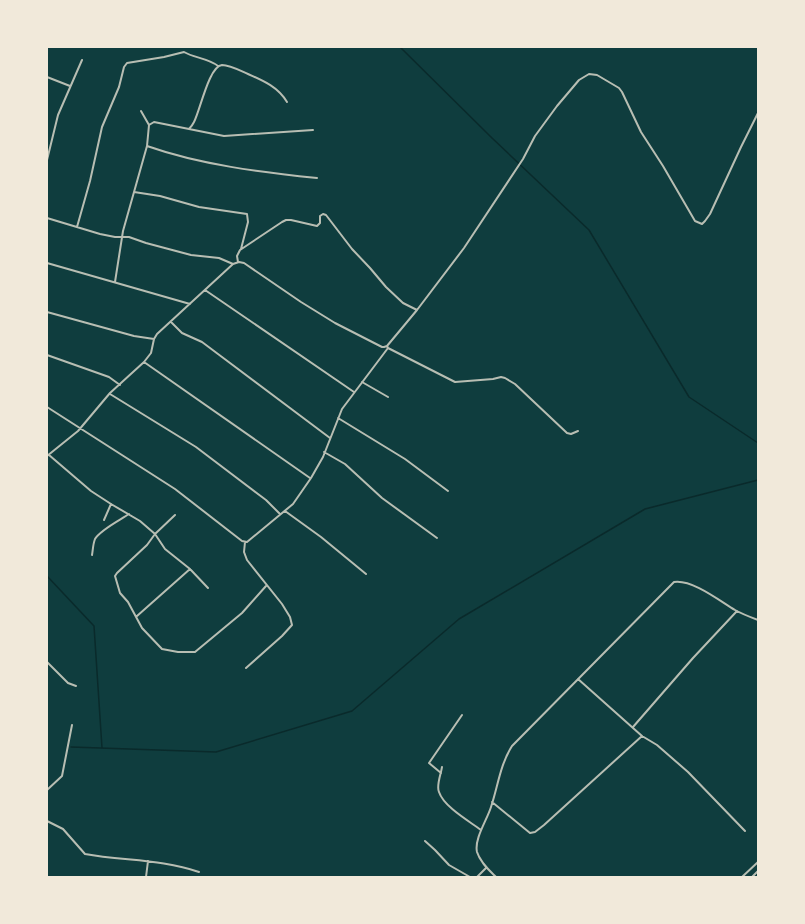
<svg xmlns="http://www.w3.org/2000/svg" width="805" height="924" font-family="'Varela Round',sans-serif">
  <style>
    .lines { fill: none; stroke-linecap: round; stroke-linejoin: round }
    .stream { stroke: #0a2a2b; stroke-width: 1.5 }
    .minor { stroke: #b8beb3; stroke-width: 2 }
  </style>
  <rect width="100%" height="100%" fill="#0f3d3e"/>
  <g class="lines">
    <!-- stream -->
    <path class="stream" d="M400 47 492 138 589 230 689 397 758 443
      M47 576 94 626 102 748
      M71 747 216 752 352 711 459 619 645 509 758 480"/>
    <!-- minor -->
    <path class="minor" d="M47 77 70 86
      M149 125 154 122 224 136 313 130
      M189 129C191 127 193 124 194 122 200 111 209 66 222 65 230 65 241 71 248 74 264 81 278 87 287 102
      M147 146C201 165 260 172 317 178
      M47 160 58 115 82 60
      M134 192 160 196 199 207 247 214 248 222 241 249
      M47 218 100 234 115 237H129L146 243 191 255 219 258 233 264
      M77 227 90 181 102 127 119 87 124 67 127 63 164 57 184 52C194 58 208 58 218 66
      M238 262 237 256 240 250 282 222 286 220H291L317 226 320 223V216L323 214 326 215 352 249 370 268 386 287 403 303 417 310
      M47 263 190 304
      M115 282 123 231 147 146 149 125 141 111
      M205 290 354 392
      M47 312 134 336 154 339
      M171 322 182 333 202 342 330 438
      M388 348 455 382 493 379 501 377 505 378 515 384 567 433 571 434 578 431
      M47 355 109 377 120 385
      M144 362 310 478
      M362 382 388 397
      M110 394 196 447 266 500 280 514
      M47 407 175 489 242 541 247 542 293 504 311 478 323 457 342 409 388 348 387 346
      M338 418 405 459 448 491
      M324 452 345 464 382 498 437 538
      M49 455 91 491 111 504 140 521 155 534 165 549 190 569 208 588
      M47 456 78 431 110 393 144 362 151 353 154 339 157 334 233 264 239 262 244 263 301 302 335 323 382 347H384L387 346 417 310 464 248 523 159 535 136 557 106 579 80 589 74 597 75 619 88 622 92 641 132 663 166 695 221 702 224 705 221 710 214 741 147 758 113
      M285 511 321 537 366 574
      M175 515 155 534 147 545 117 573 115 576 120 593 128 602 142 628 162 649 178 652H195L242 613 266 586
      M104 520 111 504
      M245 542 244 552 247 560 282 604 290 617 292 625 282 636 246 668
      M92 555C93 549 93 544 95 539 100 530 120 520 129 514
      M137 616 190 569
      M47 662 68 683 76 686
      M578 679 642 736 657 745 688 772 745 831
      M633 727 693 658 737 611
      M442 767C441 774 436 786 439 792 444 807 469 821 481 830
      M441 773 429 763 462 715
      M47 790 62 776 72 725
      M492 802 530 833 535 832 544 825 642 736
      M47 821 63 829 85 854C123 861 162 859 199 872
      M425 841 435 850 449 865 470 877
      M146 877 148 861
      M477 877 486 868
      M496 877C489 870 480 862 477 852 474 839 487 820 491 807 498 786 500 765 512 746L674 582C692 579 720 601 735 610 742 614 750 617 758 620
      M742 877 758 862
      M752 877 758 871"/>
  </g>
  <!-- border -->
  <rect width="805" height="924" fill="none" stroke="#f1e9da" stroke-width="96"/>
</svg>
